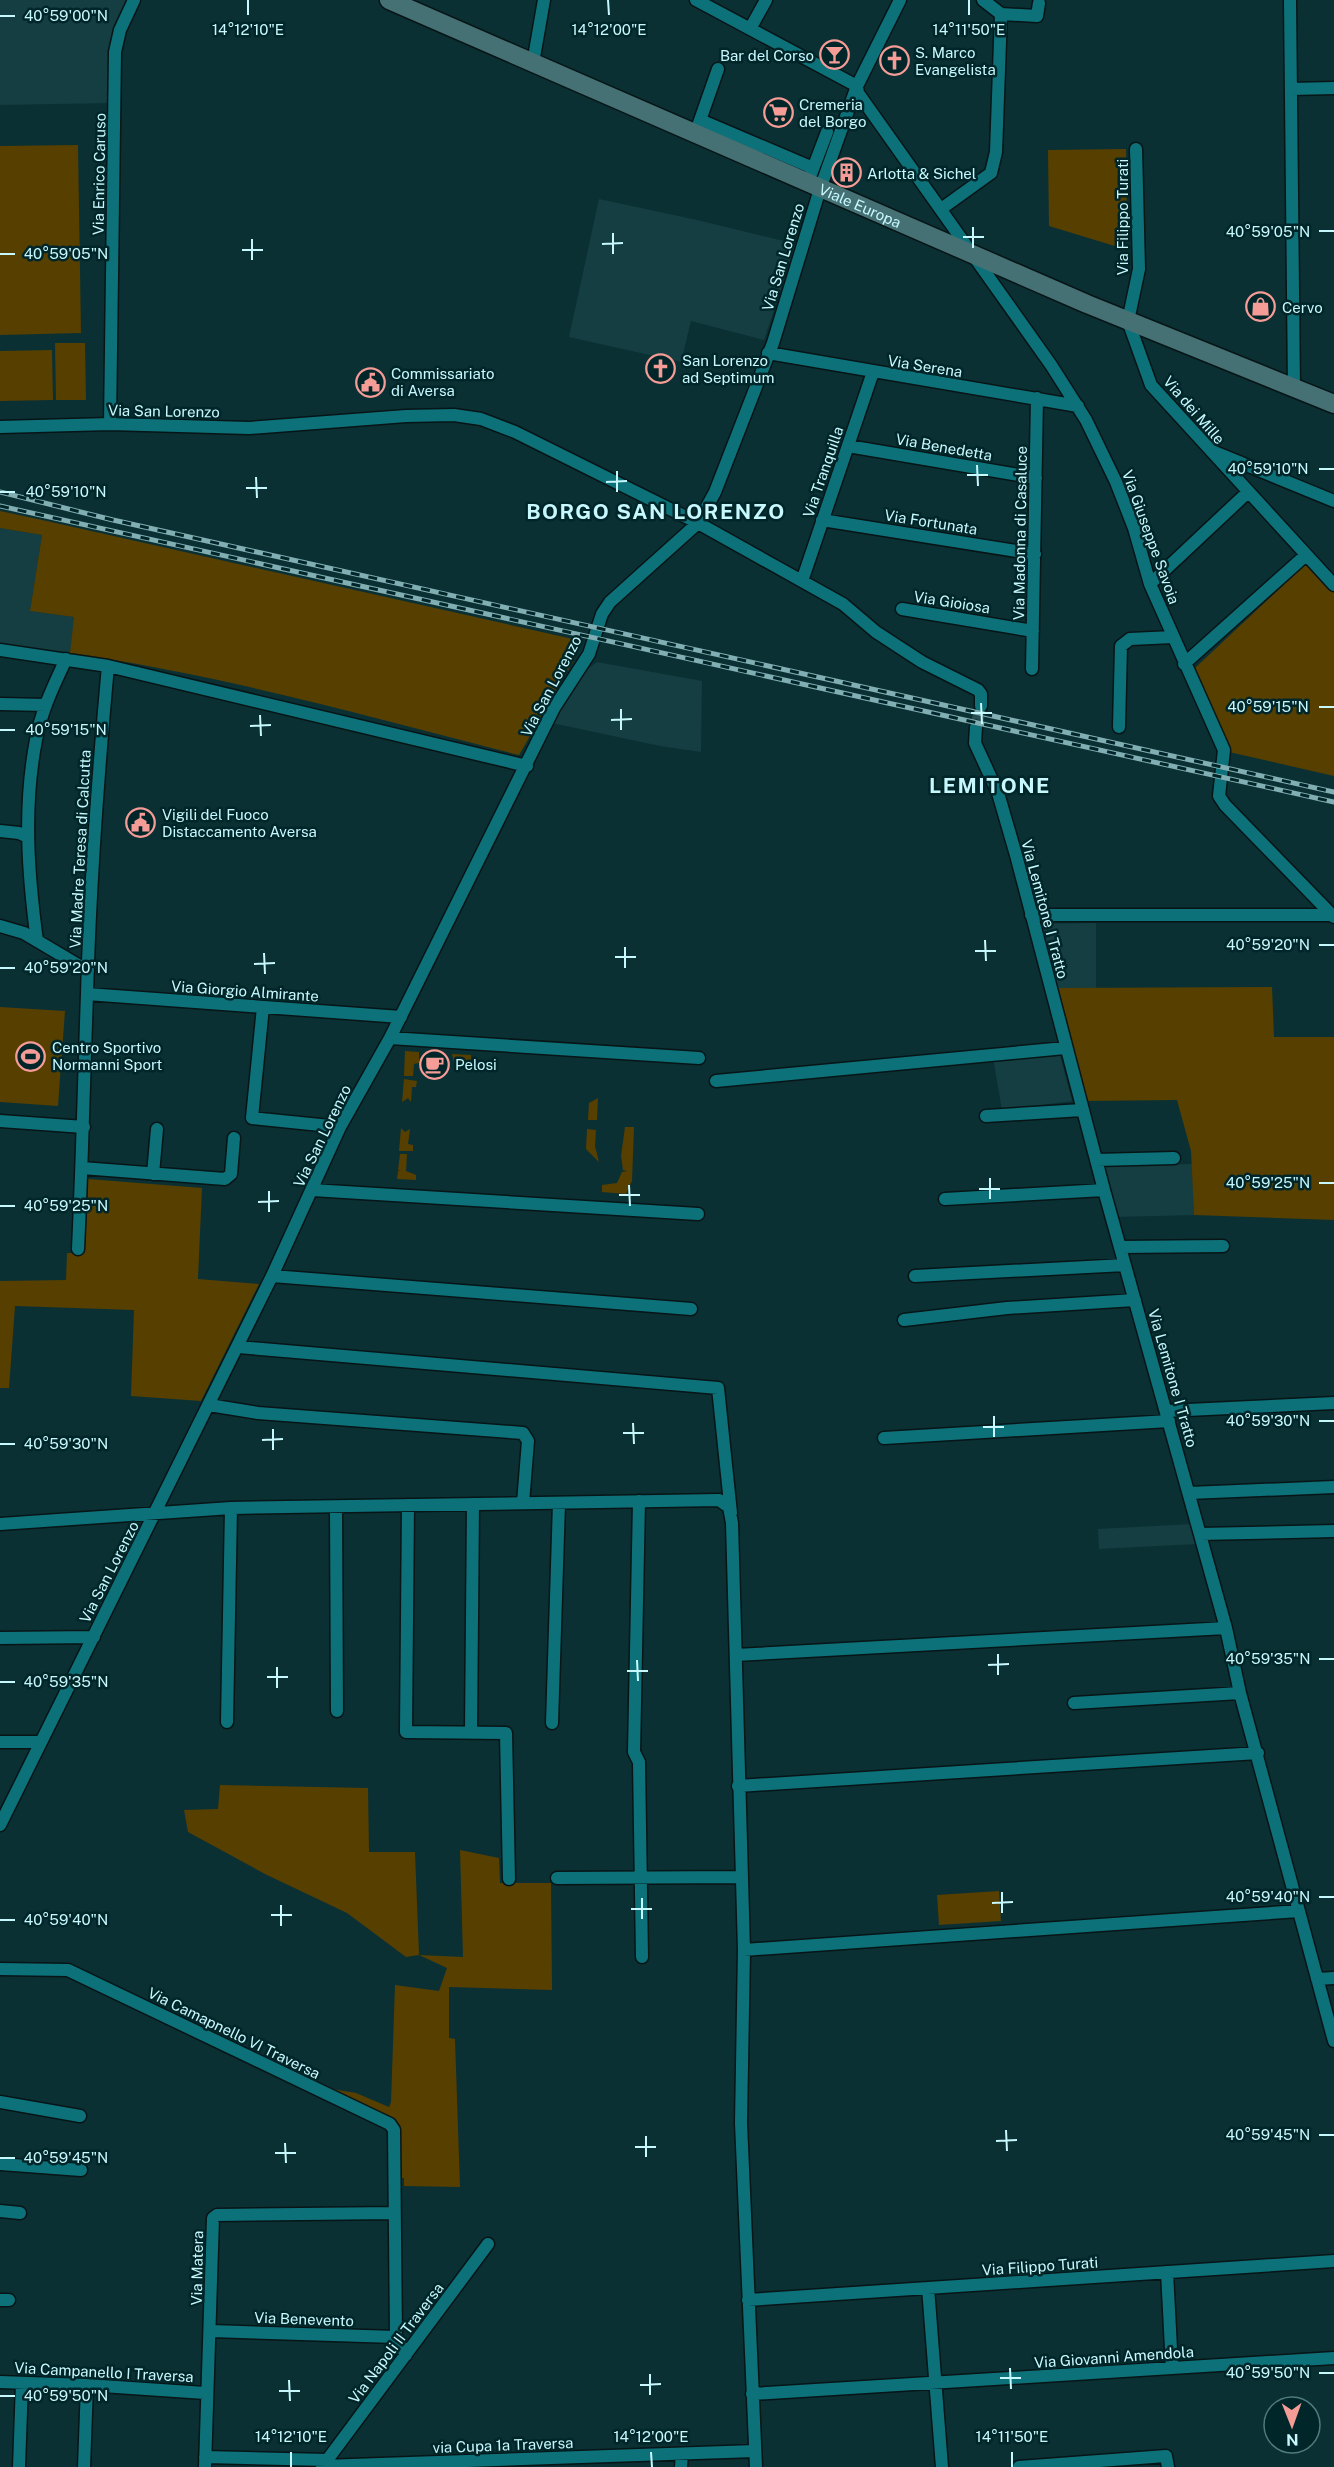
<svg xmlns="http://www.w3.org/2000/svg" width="1334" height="2467" font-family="'Public Sans',sans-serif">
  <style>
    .built { fill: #153e42 }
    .green { fill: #573f00 }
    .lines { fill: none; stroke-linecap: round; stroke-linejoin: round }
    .street-tunnel { stroke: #274e51; stroke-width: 12; stroke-dasharray: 12 6; stroke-linecap: butt }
    .street-casing { stroke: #071517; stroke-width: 15 }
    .secondary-casing { stroke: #071517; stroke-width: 21 }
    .street { stroke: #0d7179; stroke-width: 12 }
    .secondary { stroke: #457175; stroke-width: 18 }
    .rail-casing { stroke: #80aeb2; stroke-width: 5 }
    .rail { stroke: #002629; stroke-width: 3; stroke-dasharray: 9; stroke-linecap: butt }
    .ticks { fill: none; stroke: #c6f8fd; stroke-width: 2 }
    .labels { text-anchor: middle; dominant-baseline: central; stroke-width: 5; stroke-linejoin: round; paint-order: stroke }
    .poi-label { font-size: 15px; fill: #c6f8fd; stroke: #002629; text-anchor: start }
    .street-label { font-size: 15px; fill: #c6f8fd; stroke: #002629 }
    .district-label { font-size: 21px; font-weight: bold; letter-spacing: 1.5px; fill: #c6f8fd; stroke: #002629 }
    .ticks-label { font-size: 15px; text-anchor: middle; fill: #c6f8fd; stroke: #002629; stroke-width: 5; stroke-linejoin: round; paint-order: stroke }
  </style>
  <rect width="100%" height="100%" fill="#0b3033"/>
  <!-- built -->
  <path class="built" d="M0 0H128L110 103 0 105Z
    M599 199 697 220 796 244 764 340 691 321 681 362 569 337Z
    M0 528 42 535 30 611 75 617 70 653 0 644Z
    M597 662 702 681 701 752 660 746 552 723 585 671Z
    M1096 923V988H1054L1038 924Z
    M1059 1051 1072 1101 1002 1110 993 1058Z
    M1192 1164 1194 1215 1115 1217 1101 1166Z
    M1192 1524 1197 1544 1099 1549 1098 1529Z"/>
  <!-- green -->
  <path class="green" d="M78 145 81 333 0 335V146Z
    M1126 149 1127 218 1118 247 1049 226 1048 150Z
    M55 343H85L86 400H56Z
    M52 350 53 400 0 401V351Z
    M0 511 42 520 582 641 573 662 519 755C371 717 222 675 70 653L74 617 30 611 42 535 0 528Z
    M1306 564 1310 565 1334 590V776L1229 752 1195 673V668Z
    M1272 987 1274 1037H1334V1220L1194 1215 1191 1151 1177 1100 1083 1101 1054 988Z
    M0 1007 65 1011 58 1106 0 1102Z
    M405 1051 419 1052V1063L414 1064 413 1076H404Z
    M452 1054 471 1055V1065L454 1063Z
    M404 1079 417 1081 416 1087H412L411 1102 408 1098 402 1102Z
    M598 1098 597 1120H588L589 1103Z
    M625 1127H634L632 1181 626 1194 602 1192V1185L617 1183 622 1172 627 1171 623 1170 621 1156Z
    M401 1128 405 1132 410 1129 408 1144 413 1145V1151H399Z
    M587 1129 596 1130 595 1146 599 1162 586 1149Z
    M400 1154H407L406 1171 416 1175V1180L397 1179 398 1171 401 1170H398Z
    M88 1179 202 1188 198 1279 259 1284 201 1401 131 1396 134 1310 15 1306 9 1388H0V1281L66 1280 67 1253H85Z
    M220 1785 368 1788 369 1852H415L419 1955 463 1957 460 1850 499 1858 500 1883H551L552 1990 449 1987V2038L455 2039 460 2187 404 2186V2178H390V2118L332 2089 356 2093 389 2107 391 2102 395 1985 439 1991 447 1968 419 1955 406 1957 347 1913 265 1874 188 1832 184 1810 218 1809Z
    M999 1891 1001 1921 939 1925 937 1895Z"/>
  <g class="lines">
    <!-- street-tunnel -->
    <path class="street-tunnel" d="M976 727 981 706"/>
    <defs>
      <path id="street" d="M696 0 857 86 858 93 1051 365 1086 420 1116 482 1134 528 1150 584 1224 750 1219 796 1225 805 1334 917
        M983 0 1001 14 1037 16 1039 3
        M1290 0 1294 388
        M750 29 766 0
        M533 63 544 0
        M1291 89 1334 88
        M700 120 813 168
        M698 126 718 69
        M1136 149 1139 269 1128 321 1151 385 1334 585
        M811 174 827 132
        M941 209 991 173 996 152 1001 14
        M768 353 1078 406
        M110 424 115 52 120 30 134 0
        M0 427 110 424 249 428 406 416 454 415 481 419 515 432 698 523 843 604 876 632 922 662 978 690 981 694V706
        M848 446 1036 478
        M1212 451 1334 501
        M822 520 1035 554
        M802 581 873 372
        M1150 584 1248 492
        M902 609 1033 631
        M0 650 108 666 527 766
        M1184 664 1306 555
        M1032 669 1037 398
        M0 704 46 705
        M976 727 975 743 998 793 1016 855 1104 1190 1226 1628 1240 1693 1334 2041
        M1119 727 1121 646 1130 639 1173 637
        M0 831 19 833 28 837
        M1031 915H1332
        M0 926 24 933 88 971
        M37 941C28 874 23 807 36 740 41 711 54 685 66 659
        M87 994 401 1017
        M263 1007 252 1118 340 1127
        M390 1038 699 1058
        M716 1081 1065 1048
        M986 1116 1082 1110
        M0 1121 84 1127
        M1096 1160 1174 1158
        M82 1168 225 1179 231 1174 234 1138
        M153 1174 157 1129
        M312 1190 698 1214
        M945 1199 1104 1190
        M1120 1247 1223 1246
        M78 1249C82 1164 84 1079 87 994 90 884 98 775 108 666
        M272 1276 691 1309
        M915 1276 1125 1265
        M904 1320 1007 1308 1135 1300
        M238 1347 718 1388 731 1513
        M209 1405 258 1413 523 1433 528 1441 523 1503
        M1166 1411 1334 1403
        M884 1438 1169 1421
        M1189 1493 1334 1487
        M639 1501 634 1752 639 1762 642 1957
        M408 1505 406 1732 506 1733 509 1879
        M336 1507 337 1711
        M0 1524 231 1508 719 1500 729 1507 732 1523 744 1950 741 2123 756 2467
        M1200 1534 1334 1531
        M0 1638 94 1637
        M736 1655 1226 1628
        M1074 1703 1240 1693
        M227 1722 231 1508
        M552 1723 559 1503
        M471 1732 473 1504
        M0 1742H41
        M738 1786 1258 1753
        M0 1825 272 1276 340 1127 390 1038 554 708 589 654 602 614 610 602 698 523 715 492 773 343 820 189 857 86 900 0
        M557 1878 742 1877
        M744 1950 1299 1911
        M0 1969 68 1970 390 2124 394 2130 396 2337 406 2355
        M1317 1979 1334 1978
        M0 2102 80 2116
        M0 2164 81 2170
        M0 2211 20 2213
        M1167 2272 1172 2368
        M928 2288 942 2467
        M0 2300H9
        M748 2300 1334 2261
        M211 2331 396 2337
        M0 2382 87 2385 205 2393
        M752 2394 1334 2358
        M205 2457 327 2460
        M323 2466 755 2451
        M19 2467 22 2383
        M84 2467 87 2385
        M205 2467 213 2218 217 2215 395 2213
        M322 2467 488 2244
        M681 2467 682 2454
        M1019 2467 1166 2456 1168 2467"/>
      <g id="secondary">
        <path id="s1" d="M389 0 1087 304 1334 404"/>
      </g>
    </defs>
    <!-- street casing -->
    <use href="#street" class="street-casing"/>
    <!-- secondary casing -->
    <use href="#secondary" class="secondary-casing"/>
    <!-- street -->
    <use href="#street" class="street"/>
    <!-- secondary -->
    <use href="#secondary" class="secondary"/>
    <defs>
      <path id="rail" d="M0 492 113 520 1334 792
        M0 506 1334 802"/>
    </defs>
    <!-- rail casing -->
    <use href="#rail" class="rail-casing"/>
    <!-- rail -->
    <use href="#rail" class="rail"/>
  </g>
  <!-- ticks -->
  <path class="ticks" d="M248 0V15M608 0 609 15M969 0V15M0 16H15M973 227V248M1319 231H1334M613 233V254M963 237H984M252 239V260M602 244 623 243M242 250H263M0 254H15M977 465 978 486M1319 469H1334M617 471V492M967 475H988M256 477 257 498M606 482 627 481M246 488H267M0 492H15M981 703 982 724M1319 707H1334M621 709V730M971 713H992M260 715 261 736M611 720 632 719M250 726 271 725M0 730H15M985 940 986 961M1319 945H1334M625 947V968M975 951H996M264 953 265 974M615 957H636M254 964 275 963M0 968H15M990 1178V1199M1319 1183H1334M629 1185 630 1206M979 1189H1000M269 1191V1212M619 1195H640M258 1202 279 1201M0 1206H15M994 1416V1437M1319 1421H1334M633 1423 634 1444M983 1427H1004M273 1429V1450M623 1433H644M262 1440 283 1439M0 1444H15M998 1654V1675M1319 1659H1334M637 1660 638 1681M988 1665 1009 1664M277 1667V1688M627 1671H648M267 1677H288M0 1682H15M1002 1892V1913M1319 1897H1334M642 1898V1919M992 1903 1013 1902M281 1905V1926M631 1909H652M271 1915H292M0 1920H15M1006 2130 1007 2151M1319 2135H1334M646 2136V2157M996 2141 1017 2140M285 2143 286 2163M635 2147H656M275 2153H296M0 2158H15M1010 2368 1011 2389M1319 2373H1334M650 2374V2395M1000 2378H1021M289 2380 290 2401M640 2385 661 2384M279 2391H300M0 2396H15M291 2452V2467M651 2452 652 2467M1012 2452V2467"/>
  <!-- icons -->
  <defs>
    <symbol id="bar-ring" viewBox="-11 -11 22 22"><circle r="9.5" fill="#002629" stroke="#f59c96" stroke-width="1.5"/><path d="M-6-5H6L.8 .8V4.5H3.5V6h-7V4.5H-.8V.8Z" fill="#f59c96"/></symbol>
    <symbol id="church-ring" viewBox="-11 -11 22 22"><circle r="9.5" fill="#002629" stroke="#f59c96" stroke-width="1.5"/><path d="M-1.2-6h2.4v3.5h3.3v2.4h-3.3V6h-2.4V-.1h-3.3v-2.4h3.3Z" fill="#f59c96"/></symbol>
    <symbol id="supermarket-ring" viewBox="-11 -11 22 22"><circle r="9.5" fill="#002629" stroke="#f59c96" stroke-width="1.5"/><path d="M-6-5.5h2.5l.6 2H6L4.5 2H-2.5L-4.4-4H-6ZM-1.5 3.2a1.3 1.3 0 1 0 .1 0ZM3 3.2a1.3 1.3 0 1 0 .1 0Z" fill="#f59c96"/></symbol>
    <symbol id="building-ring" viewBox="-11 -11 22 22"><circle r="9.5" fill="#002629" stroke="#f59c96" stroke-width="1.5"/><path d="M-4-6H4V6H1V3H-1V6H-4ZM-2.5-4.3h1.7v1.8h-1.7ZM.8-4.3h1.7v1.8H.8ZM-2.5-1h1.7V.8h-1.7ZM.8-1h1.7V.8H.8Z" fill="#f59c96"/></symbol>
    <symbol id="shop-ring" viewBox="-11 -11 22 22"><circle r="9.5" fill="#002629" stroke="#f59c96" stroke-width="1.5"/><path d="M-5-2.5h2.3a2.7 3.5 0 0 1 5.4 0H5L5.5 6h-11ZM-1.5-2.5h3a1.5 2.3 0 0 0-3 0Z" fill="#f59c96"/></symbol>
    <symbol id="civic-ring" viewBox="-11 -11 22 22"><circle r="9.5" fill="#002629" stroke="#f59c96" stroke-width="1.5"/><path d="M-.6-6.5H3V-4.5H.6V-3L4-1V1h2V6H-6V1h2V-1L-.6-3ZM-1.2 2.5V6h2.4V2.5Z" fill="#f59c96"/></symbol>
    <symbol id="stadium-ring" viewBox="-11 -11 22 22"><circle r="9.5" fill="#002629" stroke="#f59c96" stroke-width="1.5"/><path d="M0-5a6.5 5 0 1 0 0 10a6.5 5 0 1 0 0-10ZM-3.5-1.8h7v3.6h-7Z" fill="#f59c96"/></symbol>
    <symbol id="cafe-ring" viewBox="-11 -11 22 22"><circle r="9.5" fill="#002629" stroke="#f59c96" stroke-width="1.5"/><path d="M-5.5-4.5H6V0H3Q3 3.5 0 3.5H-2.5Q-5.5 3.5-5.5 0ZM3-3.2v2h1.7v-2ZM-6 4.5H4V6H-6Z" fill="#f59c96"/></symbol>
  </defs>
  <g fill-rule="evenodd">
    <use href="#bar-ring" x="818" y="38" width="33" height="33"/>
    <use href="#church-ring" x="878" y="44" width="33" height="33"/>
    <use href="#supermarket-ring" x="762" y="96" width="33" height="33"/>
    <use href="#building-ring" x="830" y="156" width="33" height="33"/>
    <use href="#shop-ring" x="1244" y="290" width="33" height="33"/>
    <use href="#church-ring" x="644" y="352" width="33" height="33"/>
    <use href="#civic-ring" x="354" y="366" width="33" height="33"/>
    <use href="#civic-ring" x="124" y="806" width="33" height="33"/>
    <use href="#stadium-ring" x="14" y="1040" width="33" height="33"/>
    <use href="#cafe-ring" x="418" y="1048" width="33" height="33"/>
  </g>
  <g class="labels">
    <!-- poi labels -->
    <g class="poi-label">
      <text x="915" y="52">S. Marco<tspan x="915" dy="17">Evangelista</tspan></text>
      <text x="814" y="55" text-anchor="end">Bar del Corso</text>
      <text x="799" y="104">Cremeria<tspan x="799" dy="17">del Borgo</tspan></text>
      <text x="867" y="173">Arlotta &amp; Sichel</text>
      <text x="1282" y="307">Cervo</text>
      <text x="682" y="360">San Lorenzo<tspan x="682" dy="17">ad Septimum</tspan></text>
      <text x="391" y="373">Commissariato<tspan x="391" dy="17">di Aversa</tspan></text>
      <text x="162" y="814">Vigili del Fuoco<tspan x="162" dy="17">Distaccamento Aversa</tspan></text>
      <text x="52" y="1047">Centro Sportivo<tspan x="52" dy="17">Normanni Sport</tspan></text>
      <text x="455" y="1064">Pelosi</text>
    </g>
    <!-- street labels -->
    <g class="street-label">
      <text transform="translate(99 174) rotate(-89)">Via Enrico Caruso</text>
      <text stroke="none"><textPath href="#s1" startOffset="514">Viale Europa</textPath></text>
      <text transform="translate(1122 217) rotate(-90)">Via Filippo Turati</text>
      <text transform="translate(783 257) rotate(-73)">Via San Lorenzo</text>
      <text transform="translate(925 366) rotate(9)">Via Serena</text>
      <text transform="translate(1194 410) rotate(49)">Via dei Mille</text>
      <text transform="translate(164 411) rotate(1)">Via San Lorenzo</text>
      <text transform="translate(944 447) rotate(10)">Via Benedetta</text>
      <text transform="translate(823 472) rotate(-71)">Via Tranquilla</text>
      <text transform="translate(931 522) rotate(9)">Via Fortunata</text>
      <text transform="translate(1020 533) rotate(-89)">Via Madonna di Casaluce</text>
      <text transform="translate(1151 537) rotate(70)">Via Giuseppe Savoia</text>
      <text transform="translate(952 602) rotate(9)">Via Gioiosa</text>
      <text transform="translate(551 686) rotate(-62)">Via San Lorenzo</text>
      <text transform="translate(80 849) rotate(-87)">Via Madre Teresa di Calcutta</text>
      <text transform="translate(1045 909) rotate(75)">Via Lemitone I Tratto</text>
      <text transform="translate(245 991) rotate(4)">Via Giorgio Almirante</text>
      <text transform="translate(322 1136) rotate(-64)">Via San Lorenzo</text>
      <text transform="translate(1173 1378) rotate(74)">Via Lemitone I Tratto</text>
      <text transform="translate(109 1572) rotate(-63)">Via San Lorenzo</text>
      <text transform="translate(234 2033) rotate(26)">Via Camapnello VI Traversa</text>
      <text transform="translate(1040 2266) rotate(-4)">Via Filippo Turati</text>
      <text transform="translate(197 2268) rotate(-89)">Via Matera</text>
      <text transform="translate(304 2319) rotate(2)">Via Benevento</text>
      <text transform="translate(396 2343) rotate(-53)">Via Napoli II Traversa</text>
      <text transform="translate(1114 2357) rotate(-4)">Via Giovanni Amendola</text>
      <text transform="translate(104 2372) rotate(3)">Via Campanello I Traversa</text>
      <text transform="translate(503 2445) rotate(-2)">via Cupa 1a Traversa</text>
    </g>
    <!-- district labels -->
    <g class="district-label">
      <text x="656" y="511">BORGO SAN LORENZO</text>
      <text x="990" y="785">LEMITONE</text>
    </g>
  </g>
  <g class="ticks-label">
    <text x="66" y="21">40°59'00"N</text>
    <text x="248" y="35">14°12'10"E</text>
    <text x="609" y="35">14°12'00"E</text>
    <text x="969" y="35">14°11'50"E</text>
    <text x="1268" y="237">40°59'05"N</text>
    <text x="66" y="259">40°59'05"N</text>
    <text x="1268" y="474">40°59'10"N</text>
    <text x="66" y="497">40°59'10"N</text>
    <text x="1268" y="712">40°59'15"N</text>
    <text x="66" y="735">40°59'15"N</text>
    <text x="1268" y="950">40°59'20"N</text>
    <text x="66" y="973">40°59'20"N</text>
    <text x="1268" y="1188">40°59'25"N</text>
    <text x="66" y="1211">40°59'25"N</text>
    <text x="1268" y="1426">40°59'30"N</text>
    <text x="66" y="1449">40°59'30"N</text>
    <text x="1268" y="1664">40°59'35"N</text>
    <text x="66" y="1687">40°59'35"N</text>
    <text x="1268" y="1902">40°59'40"N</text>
    <text x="66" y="1925">40°59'40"N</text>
    <text x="1268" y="2140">40°59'45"N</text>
    <text x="66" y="2163">40°59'45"N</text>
    <text x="1268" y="2378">40°59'50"N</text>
    <text x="66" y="2401">40°59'50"N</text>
    <text x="291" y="2442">14°12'10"E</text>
    <text x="651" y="2442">14°12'00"E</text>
    <text x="1012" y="2442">14°11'50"E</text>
  </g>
  <!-- north arrow -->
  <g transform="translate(1292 2425) rotate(179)"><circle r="28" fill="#002629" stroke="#4f7a7e" stroke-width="1.5"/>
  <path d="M0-4.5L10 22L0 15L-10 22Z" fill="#f59c96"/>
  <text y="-9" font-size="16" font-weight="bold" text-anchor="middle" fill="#c6f8fd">N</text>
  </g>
</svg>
